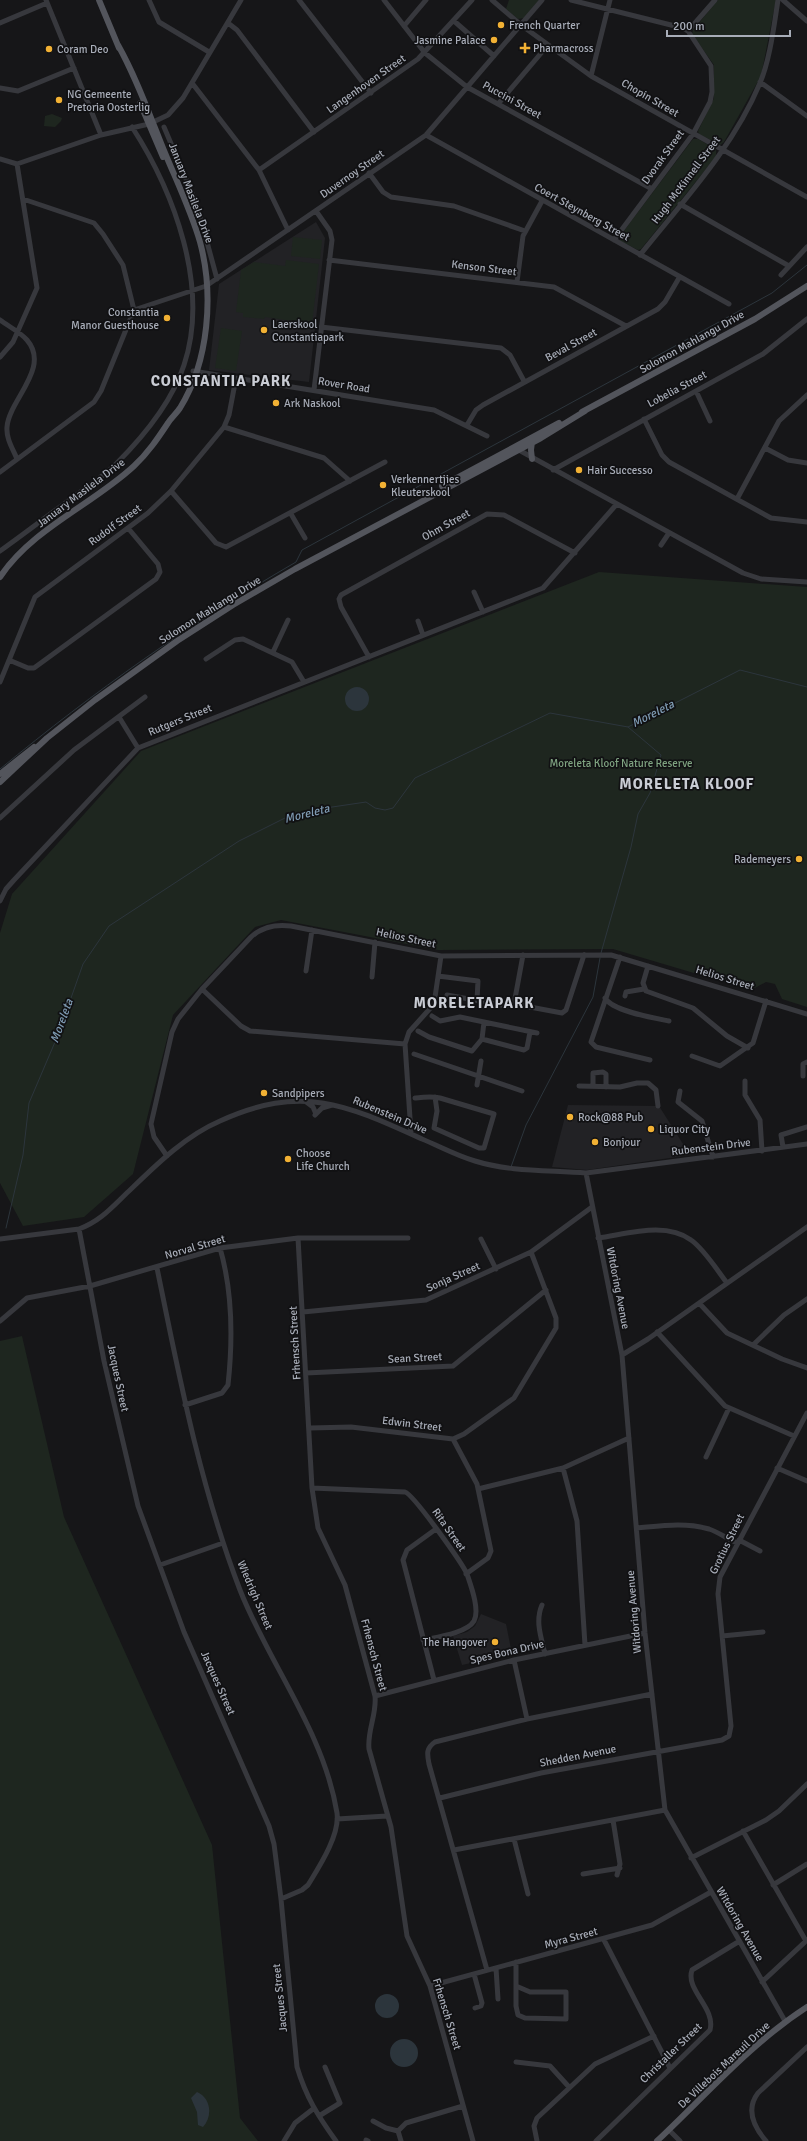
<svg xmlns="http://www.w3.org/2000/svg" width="807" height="2141" font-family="Signika,sans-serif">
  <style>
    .built { fill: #222225 }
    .green { fill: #1e261f }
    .water { fill: #2c353c }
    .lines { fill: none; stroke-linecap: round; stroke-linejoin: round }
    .stream { stroke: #2c353c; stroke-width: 1 }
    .minor { stroke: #37383d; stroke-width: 5 }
    .major { stroke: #53555c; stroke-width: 6 }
    .poi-dot { fill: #f2b134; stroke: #111113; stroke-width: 1.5 }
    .labels { text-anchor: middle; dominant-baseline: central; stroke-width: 3.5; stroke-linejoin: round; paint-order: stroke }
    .poi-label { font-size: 11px; fill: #a8adb8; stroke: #111113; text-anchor: start }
    .street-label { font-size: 11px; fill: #a8adb8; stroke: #111113 }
    .park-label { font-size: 11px; fill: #7fa381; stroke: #111113 }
    .water-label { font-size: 12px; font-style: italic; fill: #7f9bb3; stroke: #111113 }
    .district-label { font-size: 15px; font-weight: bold; letter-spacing: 1px; fill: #c9ccd4; stroke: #111113 }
  </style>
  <rect width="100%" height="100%" fill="#161618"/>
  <!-- built -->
  <path class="built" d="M316 222 325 238 309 382 209 370 219 284Z
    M568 1105 659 1106 690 1155 587 1170 552 1167Z
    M481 1614 506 1624 512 1654 462 1665 453 1636 467 1632 475 1626Z"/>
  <!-- green -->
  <path class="green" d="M509 0H539L524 18 518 19 506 9Z
    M718 0H776L761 76 724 142 720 145 699 134 698 131 714 98V65L692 34 693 30Z
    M52 114 62 118 61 121 55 127 44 126 45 116Z
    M693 139H698L716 149V157L641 249 638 250 620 241V236Z
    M293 237 322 240 320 259 291 256Z
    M286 260 319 264 312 324 265 317 264 319 243 317V313L236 312 241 270 254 262 285 266Z
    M221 328 242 331 236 371 215 368Z
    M599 572 807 587V1007L782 999 775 984 766 982 751 990 613 949 438 950 281 920 255 927 173 1015 133 1174 84 1217 23 1226 0 1183V933L12 894 141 751Z
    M22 1336 64 1517 212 1845 240 2118 258 2141H0V1341Z"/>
  <!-- water -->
  <path class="water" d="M345 699a12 12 0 1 1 24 0a12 12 0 1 1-24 0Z
    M375 2006a12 12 0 1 1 24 0a12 12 0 1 1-24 0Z
    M390 2053a14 14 0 1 1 28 0a14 14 0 1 1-28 0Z
    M197 2092C211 2098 213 2116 203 2127L198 2125 197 2112 191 2098Z"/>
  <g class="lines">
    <!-- stream -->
    <path class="stream" d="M0 769C96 690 189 624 296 562L302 550 772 293 807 265
      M601 953 631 847 638 814 650 793 661 755 628 727
      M511 1167 526 1125 593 997 600 958
      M6 1228 23 1155 29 1103 58 1035 83 964 109 926 239 841 287 817 312 810 366 802 375 808 385 810 393 808 415 778 550 713 628 727 740 670 807 687"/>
    <!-- minor -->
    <path class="minor" d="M46 0 101 135
      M149 0 159 22 209 52
      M299 0 371 93
      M384 0 425 53 467 87 652 189
      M492 0 521 25 591 76 807 197
      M571 0 683 28 688 31 711 66 712 92 710 102 693 134 614 240
      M783 0 807 21
      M454 21 494 56
      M0 23 47 3
      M228 23 237 30 314 132
      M404 26 426 0
      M688 31 715 0
      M591 76 610 0
      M760 82 807 116
      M192 83 259 170 288 230
      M0 88 18 91 74 68
      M498 104 548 45
      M164 127 197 205 217 279
      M426 135 729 304
      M0 159 17 164 101 135 149 124 168 115 183 98 241 0
      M259 170 418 59 472 0
      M369 173 383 192 391 197 454 206 525 231
      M680 204 789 266
      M640 255C683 201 733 148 760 83 770 60 774 25 778 0
      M329 260 554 287 626 326
      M781 275 807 247
      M517 282 523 236 542 201
      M134 310 206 286 426 135 542 0
      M0 320C8 326 20 332 27 340 51 368 9 400 7 427 6 439 13 449 17 459
      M321 327 501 348 510 355 524 381
      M0 357 13 342 37 288 17 164
      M193 371 434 410 487 436
      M314 390 332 240 330 231 316 211
      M696 391 710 421
      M644 419 662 455 669 462 771 518 807 522
      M467 425 476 410 483 405 658 309 665 302 679 278
      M224 427 324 458 350 481
      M765 448 788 460 807 463
      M517 449 743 573 761 579 807 582
      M553 470 763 354 807 319
      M0 472 94 402 101 391 134 310 123 265 103 234 94 223 23 199
      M171 491 216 543 226 547 385 462
      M737 499 779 421 807 395
      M291 514 305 538
      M661 545 669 533
      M0 551C24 534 47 516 71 499 86 487 103 477 116 464 144 436 172 402 184 365 210 287 174 192 132 127
      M474 592 483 612
      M418 621 423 635
      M273 652 288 620
      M369 657 341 607 339 599 341 595 487 514 504 515 575 553
      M206 659 235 640 243 639 292 662 304 682
      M9 660 28 668H34L156 579 160 572 158 564 128 528
      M0 682 35 597 148 513 171 491 224 427 229 415 236 378
      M119 717 138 748
      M0 818 74 750 145 697
      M0 901 6 889 14 880 138 748 543 588 616 505
      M523 955 514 1004 562 1013 566 1010 584 955
      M620 957 591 1042 596 1047 650 1060
      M648 966 643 983 646 991 693 1008 727 1036 748 1048
      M306 971 312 930
      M438 976 478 981 477 1000
      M372 977 375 942
      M202 989 241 1026 250 1031 405 1044
      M447 995 507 1006
      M625 996 626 992 644 989
      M605 998C612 1011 654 1018 669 1021
      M432 1016 440 1021 460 1017 537 1033
      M418 1031 429 1037 472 1051 482 1039 484 1022
      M482 1039 524 1050 527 1048 530 1032
      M414 1054 522 1091
      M692 1056 720 1066 753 1043 766 1001
      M803 1076V1064L807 1062
      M745 1081V1095L760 1120 762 1151
      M477 1085 481 1061
      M579 1086 620 1087 637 1083H648L656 1090 658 1106
      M593 1086V1073L603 1072 606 1074V1087
      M680 1091 678 1102 702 1121 713 1157
      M415 1098C424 1097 432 1096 440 1098L494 1114 484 1148H479L434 1128 437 1111 435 1097
      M305 1101 313 1107 316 1114
      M315 1115 322 1108 332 1105
      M411 1133 405 1044 409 1032 434 1004 441 956
      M783 1147 781 1135 807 1127
      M167 1156 154 1137 151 1124 172 1032 178 1019 202 989 251 937C263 926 276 924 291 926L441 956 611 955 807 1014
      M586 1173 622 1355 645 1633 665 1810 785 2021
      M79 1229 104 1361 138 1506 184 1632 269 1826 274 1844 281 1899 297 2067C306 2097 318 2116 336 2141
      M298 1238 312 1488 318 1528 345 1585 375 1696C377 1714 367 1731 369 1749L391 1827 407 1936 430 1986 473 2141
      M598 1238C627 1234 666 1221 691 1240 704 1249 717 1270 727 1283
      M0 1239 79 1229C101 1221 113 1206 129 1191 156 1165 185 1136 220 1121 302 1084 345 1104 422 1139 439 1146 457 1156 475 1161 510 1172 550 1170 586 1173L807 1144
      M481 1239 496 1269
      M157 1268C179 1376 200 1486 240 1590 269 1664 324 1732 337 1813 340 1835 319 1867 308 1885L302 1890 281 1899
      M699 1303 727 1333 782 1359 807 1368
      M303 1312 426 1300 531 1252 592 1207
      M0 1321 27 1298 90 1286 220 1248 298 1238H408
      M657 1332 725 1406 794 1436
      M753 1345 784 1315 807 1299
      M622 1355 648 1339 807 1227
      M306 1373 453 1366 546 1290
      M185 1405 222 1393 228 1385C233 1339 233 1293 220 1248
      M310 1428 351 1427 453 1439 477 1484 491 1551 488 1558 466 1574
      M453 1439 464 1434 514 1398 556 1328V1318L531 1252
      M706 1457 729 1408
      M563 1468 577 1521 585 1645
      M777 1468 807 1481
      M312 1488 405 1492C414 1495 462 1563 467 1574 471 1586 480 1610 474 1621 467 1633 437 1637 423 1640
      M478 1489 563 1468 629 1438
      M637 1528C660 1526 685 1522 709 1529 718 1532 728 1539 737 1543
      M739 1540 760 1551
      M160 1565 223 1543
      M542 1605C535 1621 541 1637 545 1654
      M722 1636 763 1632
      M514 1660 527 1719
      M434 1680 403 1560 407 1550 436 1529
      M375 1696 514 1660 645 1633
      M440 1798 541 1773 722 1740 729 1736 731 1726 718 1594 720 1577 807 1413
      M337 1819 387 1816
      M613 1820 620 1864 617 1875
      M743 1831 806 1941
      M514 1839 528 1894
      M454 1850 665 1810
      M691 1858 766 1820 779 1811 807 1784
      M583 1874 620 1868
      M773 1885 807 1864
      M604 1940 670 2068
      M496 1968 498 1999
      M487 1970 429 1764C427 1754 426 1748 435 1742L527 1719 652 1694
      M474 1974 482 2003 481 2006 475 2008
      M762 1982 807 1940
      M430 1986 652 1925 711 1892
      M516 1986 530 1992H566V2019L525 2018 518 2015 516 2006V1962
      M516 2062 550 2066 569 2087
      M319 2116 340 2103 325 2067
      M373 2121 386 2128 398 2131 406 2123 463 2106
      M669 2130 680 2141
      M398 2131 401 2141
      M366 2140 368 2141
      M284 2141 295 2123 313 2109
      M537 2141 534 2126 537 2118 595 2064 654 2036
      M596 2141 710 2030C716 2008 685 1990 692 1970L738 1942
      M766 2141C754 2127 745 2110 758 2093L807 2047"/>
    <!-- major -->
    <path class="major" d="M99 0 119 48
      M140 103 163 157
      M582 412 755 319 807 286
      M532 459 531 450 532 442
      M442 486 559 423
      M0 577C33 528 92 505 134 466 148 453 158 438 168 423 171 418 176 414 180 408 209 361 214 294 200 242 191 211 177 182 165 153 150 116 137 79 118 45
      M0 774 34 747
      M0 782 47 738 95 700 177 641 233 605 295 569 541 438 585 411
      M657 2141C706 2095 751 2043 807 2007"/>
  </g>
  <!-- markers -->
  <g class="poi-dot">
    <circle cx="501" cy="25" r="4"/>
    <circle cx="494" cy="40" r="4"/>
    <path d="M523 42h4v4h4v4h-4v4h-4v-4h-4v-4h4z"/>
    <circle cx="49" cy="49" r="4"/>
    <circle cx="59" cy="100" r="4"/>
    <circle cx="167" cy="318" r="4"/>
    <circle cx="264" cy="330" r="4"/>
    <circle cx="276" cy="403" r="4"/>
    <circle cx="579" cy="470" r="4"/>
    <circle cx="383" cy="485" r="4"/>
    <circle cx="799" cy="859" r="4"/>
    <circle cx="264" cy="1093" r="4"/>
    <circle cx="570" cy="1117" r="4"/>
    <circle cx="651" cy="1129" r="4"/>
    <circle cx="595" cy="1142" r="4"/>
    <circle cx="288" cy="1159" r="4"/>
    <circle cx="495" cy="1642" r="4"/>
  </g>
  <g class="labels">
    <!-- poi labels -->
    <g class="poi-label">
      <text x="509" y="25">French Quarter</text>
      <text x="486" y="40" text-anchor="end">Jasmine Palace</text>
      <text x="533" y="48">Pharmacross</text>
      <text x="57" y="49">Coram Deo</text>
      <text x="67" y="94">NG Gemeente<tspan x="67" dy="13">Pretoria Oosterlig</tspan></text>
      <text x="159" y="312" text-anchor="end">Constantia<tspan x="159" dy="13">Manor Guesthouse</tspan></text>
      <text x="272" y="324">Laerskool<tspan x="272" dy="13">Constantiapark</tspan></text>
      <text x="284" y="403">Ark Naskool</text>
      <text x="587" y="470">Hair Successo</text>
      <text x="391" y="479">Verkennertjies<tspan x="391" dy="13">Kleuterskool</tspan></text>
      <text x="791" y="859" text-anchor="end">Rademeyers</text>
      <text x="272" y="1093">Sandpipers</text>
      <text x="578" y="1117">Rock@88 Pub</text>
      <text x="659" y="1129">Liquor City</text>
      <text x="603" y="1142">Bonjour</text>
      <text x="296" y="1153">Choose<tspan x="296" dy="13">Life Church</tspan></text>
      <text x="487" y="1642" text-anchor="end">The Hangover</text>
    </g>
    <!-- street labels -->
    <g class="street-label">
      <text transform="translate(366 84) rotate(-35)">Langenhoven Street</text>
      <text transform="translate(650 98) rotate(30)">Chopin Street</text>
      <text transform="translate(512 100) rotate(29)">Puccini Street</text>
      <text transform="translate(663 157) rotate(-54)">Dvorak Street</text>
      <text transform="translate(352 174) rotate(-35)">Duvernoy Street</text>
      <text transform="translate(686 180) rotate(-53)">Hugh McKinnell Street</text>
      <text transform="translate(191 193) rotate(69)">January Masilela Drive</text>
      <text transform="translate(582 212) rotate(29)">Coert Steynberg Street</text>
      <text transform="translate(484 268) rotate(7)">Kenson Street</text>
      <text transform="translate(692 342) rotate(-29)">Solomon Mahlangu Drive</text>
      <text transform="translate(571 345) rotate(-29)">Beval Street</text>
      <text transform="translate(344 385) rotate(9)">Rover Road</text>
      <text transform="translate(677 389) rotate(-28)">Lobelia Street</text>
      <text transform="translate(81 493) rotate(-37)">January Masilela Drive</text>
      <text transform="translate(115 525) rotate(-36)">Rudolf Street</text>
      <text transform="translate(446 525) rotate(-29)">Ohm Street</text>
      <text transform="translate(210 610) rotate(-32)">Solomon Mahlangu Drive</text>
      <text transform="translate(180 720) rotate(-22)">Rutgers Street</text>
      <text transform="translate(406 938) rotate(12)">Helios Street</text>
      <text transform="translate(725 978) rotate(17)">Helios Street</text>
      <text transform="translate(390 1115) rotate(23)">Rubenstein Drive</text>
      <text transform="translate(711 1147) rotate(-7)">Rubenstein Drive</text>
      <text transform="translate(195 1247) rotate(-16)">Norval Street</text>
      <text transform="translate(453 1277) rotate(-24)">Sonja Street</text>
      <text transform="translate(618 1288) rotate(79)">Witdoring Avenue</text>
      <text transform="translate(295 1343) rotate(-93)">Frhensch Street</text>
      <text transform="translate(415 1358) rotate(-3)">Sean Street</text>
      <text transform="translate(118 1378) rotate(78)">Jacques Street</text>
      <text transform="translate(412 1424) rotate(7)">Edwin Street</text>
      <text transform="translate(449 1530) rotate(55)">Rita Street</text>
      <text transform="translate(727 1544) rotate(-64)">Grotius Street</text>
      <text transform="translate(255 1595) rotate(67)">Wiedrigh Street</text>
      <text transform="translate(634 1612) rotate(-95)">Witdoring Avenue</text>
      <text transform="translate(507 1652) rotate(-13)">Spes Bona Drive</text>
      <text transform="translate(374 1655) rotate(75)">Frhensch Street</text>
      <text transform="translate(218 1683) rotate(66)">Jacques Street</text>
      <text transform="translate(578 1756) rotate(-11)">Shedden Avenue</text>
      <text transform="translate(740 1924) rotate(60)">Witdoring Avenue</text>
      <text transform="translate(571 1938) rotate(-15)">Myra Street</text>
      <text transform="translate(280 1998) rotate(-96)">Jacques Street</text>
      <text transform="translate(447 2014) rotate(73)">Frhensch Street</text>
      <text transform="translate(671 2053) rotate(-44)">Christaller Street</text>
      <text transform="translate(724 2065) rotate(-43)">De Villebois Mareuil Drive</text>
    </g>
    <!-- park labels -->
    <g class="park-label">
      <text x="621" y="763">Moreleta Kloof Nature Reserve</text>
    </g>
    <!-- water labels -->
    <g class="water-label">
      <text transform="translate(653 714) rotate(-27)">Moreleta</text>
      <text transform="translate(307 814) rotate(-14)">Moreleta</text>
      <text transform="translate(62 1021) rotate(-70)">Moreleta</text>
    </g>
    <!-- district labels -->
    <g class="district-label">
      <text x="221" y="381">CONSTANTIA PARK</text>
      <text x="687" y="784">MORELETA KLOOF</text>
      <text x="474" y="1003">MORELETAPARK</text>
    </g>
  </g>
  <!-- scale -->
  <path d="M667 30v6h123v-6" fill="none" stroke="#a8adb8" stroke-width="2"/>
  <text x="673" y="30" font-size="12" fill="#a8adb8" stroke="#111113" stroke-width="3" paint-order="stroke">200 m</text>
</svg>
